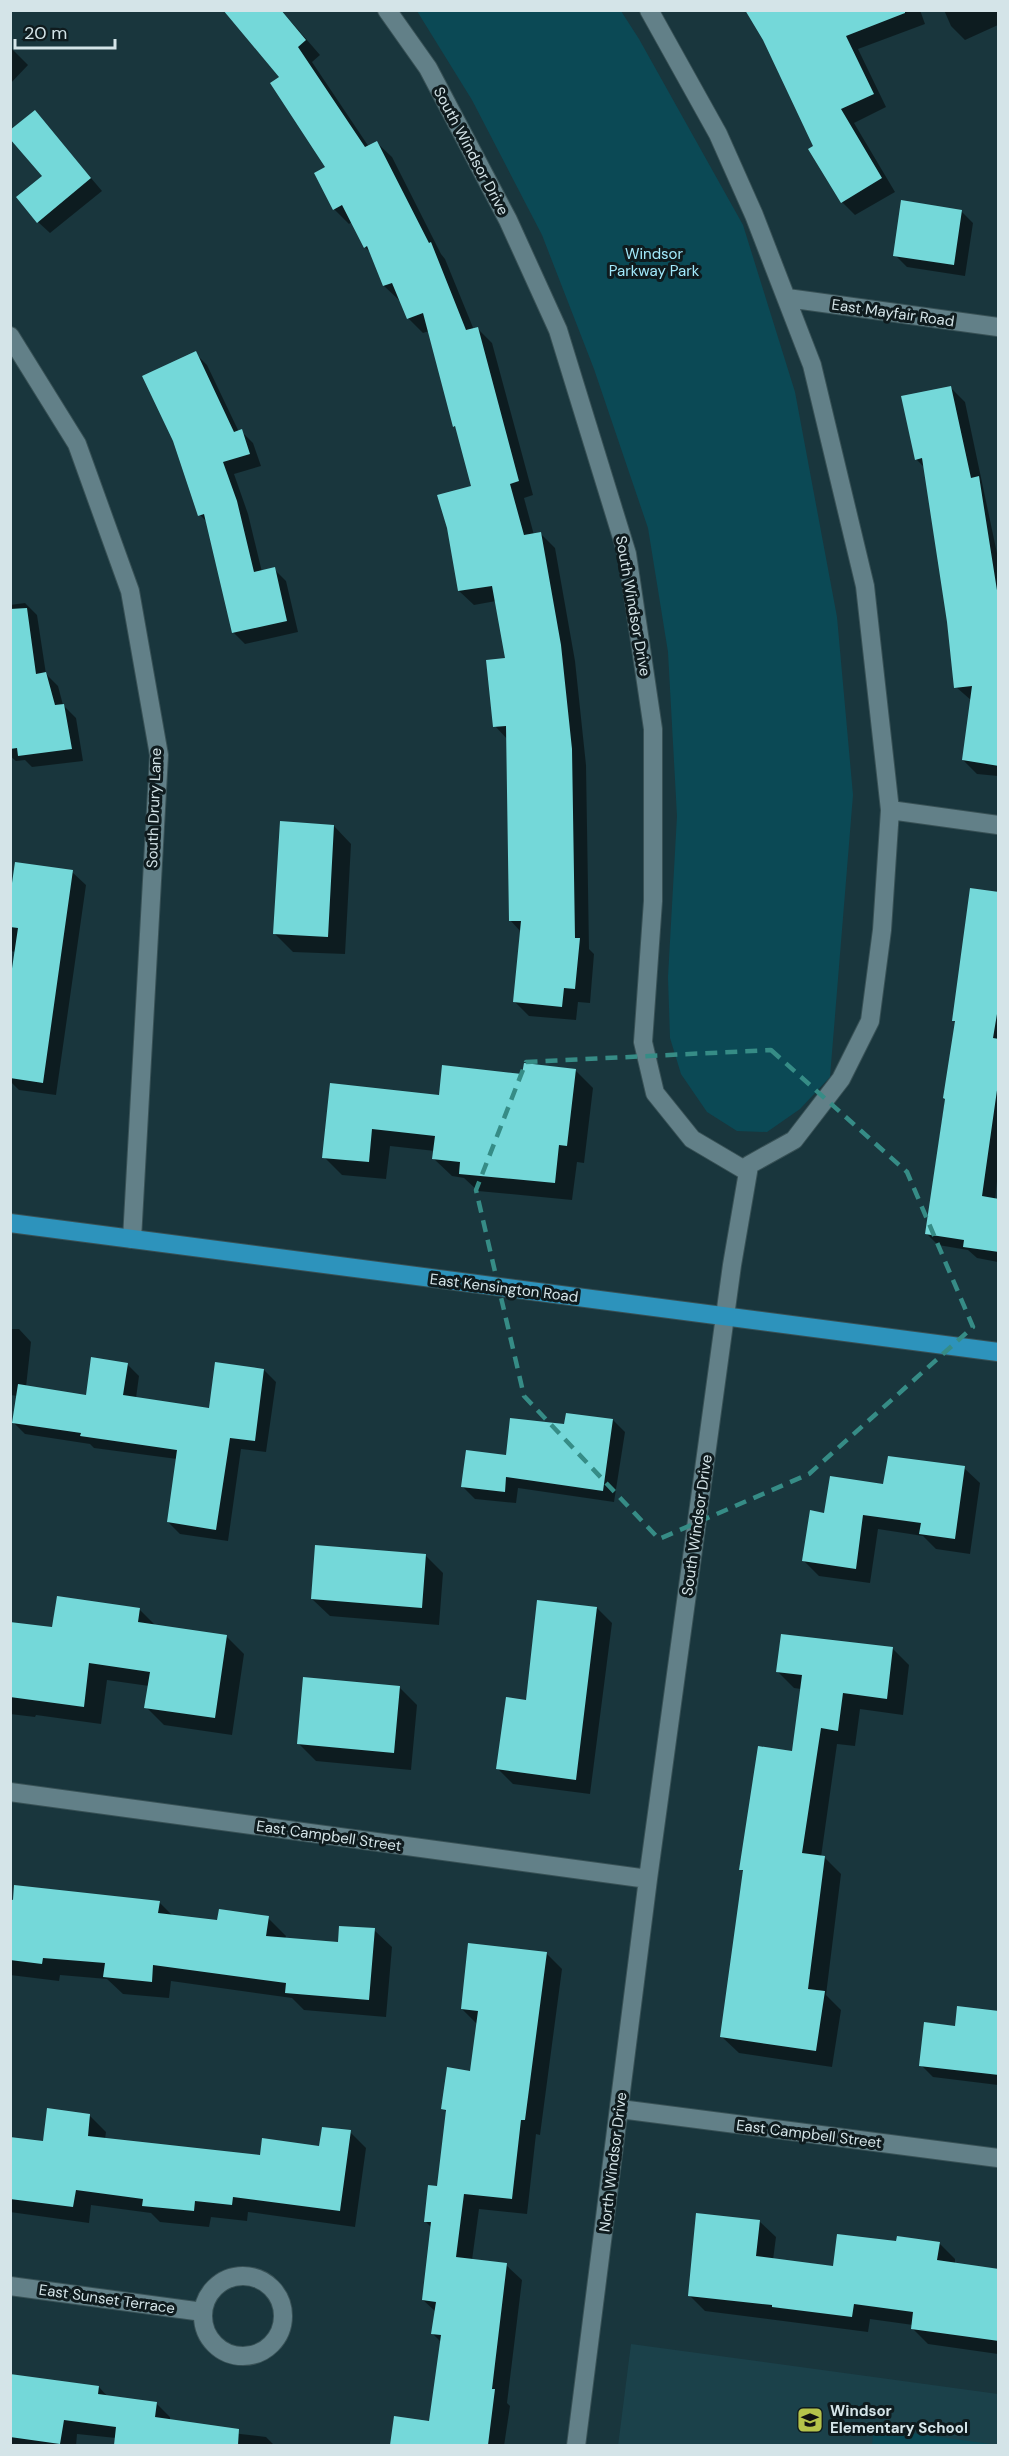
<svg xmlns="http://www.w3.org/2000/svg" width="1009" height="2456" font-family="'DM Sans',sans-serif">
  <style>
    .built { fill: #1b414a }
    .green { fill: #0b4955 }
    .shadow { fill: #0007 }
    .building { fill: #74d8d9 }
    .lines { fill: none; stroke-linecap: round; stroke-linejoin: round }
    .minor-casing { stroke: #385156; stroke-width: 20 }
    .major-casing { stroke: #385156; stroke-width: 20 }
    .minor { stroke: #628088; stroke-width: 18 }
    .major { stroke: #2d93bc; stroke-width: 18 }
    .marked { fill: none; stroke: #368c86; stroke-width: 4.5; stroke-dasharray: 12 8; stroke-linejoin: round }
    .labels { text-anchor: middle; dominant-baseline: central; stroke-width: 6; stroke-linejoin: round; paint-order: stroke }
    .street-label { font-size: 15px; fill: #d4e4e8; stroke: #0f1b1e }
    .park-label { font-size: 15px; fill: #a2e9fb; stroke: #0f1b1e }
    .poi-label { font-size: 15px; font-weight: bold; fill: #d4e4e8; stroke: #0f1b1e; text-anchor: start }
  </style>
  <rect width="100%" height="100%" fill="#19363d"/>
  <!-- built -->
  <path class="built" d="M631 2344 998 2394V2445L618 2446Z"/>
  <!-- green -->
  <path class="green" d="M417 11H621L639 39 743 225 795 392 837 617 853 795 830 1077 800 1109 767 1132 737 1131 707 1112 681 1074 670 1038 668 977 677 816 668 652 648 528 594 369 542 235 472 100Z
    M874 2428 998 2445H872Z"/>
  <!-- shadow -->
  <path class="shadow" d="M281 10 320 55 312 62 369 147 377 143 392 157 441 254 445 259 474 330 478 329 492 343 533 495 524 498 534 535 540 533 555 548 575 661 586 765 589 949 594 954 590 1003 578 1002 576 1020 529 1016 515 1002 521 932 510 920 508 740 495 726 506 659 496 601 474 605 459 591 473 487 457 429 454 426 429 331 423 333 408 318 400 299 399 300 384 286 371 253 365 247 352 222 349 224 334 209 327 168 281 77Z
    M747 10H920L925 24 858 49 886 107 854 123 895 192 855 215 842 202 764 40Z
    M944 10H998V25L965 40 951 26Z
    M10 47 28 65 10 84Z
    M35 112 102 191 50 233 38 222 44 177Z
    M961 211 973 223 965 276 907 267 895 255Z
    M195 353 207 365 239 432 241 431 253 443 261 466 234 474 248 514 262 572 274 569 286 581 298 632 245 644 233 632 208 523 200 515Z
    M951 388 965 402 998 558V776L977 774 963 760 972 701 956 687 949 622 925 468 916 459Z
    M25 603 37 615 46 674 58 686 63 705 76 718 83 761 32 767 25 760 16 761 10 756V605Z
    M334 826 351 844 345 954 293 952 275 934Z
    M72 872 86 885 56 1095 19 1090 10 1081V993L16 952 10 951V907Z
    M998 894V1172L995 1200H998V1262L977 1258 968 1250 938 1245 926 1233 956 1023 953 1020Z
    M575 1070 593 1088 584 1163 577 1162 572 1200 478 1191 464 1178 452 1176 434 1159 435 1151 390 1146 386 1179 342 1175 324 1157 331 1085 441 1097 524 1076Z
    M10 1329H19L31 1342 26 1387 87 1397 127 1364 139 1376 136 1398 210 1409 264 1370 276 1382 266 1452 241 1449 228 1541 180 1534 168 1522 177 1459 94 1448 90 1444 25 1434 13 1422 18 1396 10 1395Z
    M613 1420 625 1432 614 1502 518 1488 516 1503 475 1499 463 1487 507 1457Z
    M964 1468 980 1483 970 1554 936 1549 923 1536 878 1529 870 1583 819 1576 804 1561 826 1514 885 1486Z
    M425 1555 443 1573 439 1625 330 1616 312 1599Z
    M597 1608 612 1623 590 1794 513 1784 498 1769 528 1702Z
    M139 1609 156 1626 226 1636 244 1654 232 1735 164 1725 146 1707 149 1686 107 1680 101 1724 36 1715 35 1717 10 1714V1624L54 1629Z
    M893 1649 909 1665 903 1715 860 1709 855 1746 837 1744 821 1857 825 1858 841 1874 826 1995 841 2010 832 2067 739 2053 722 2037 745 1873 741 1869 793 1753 801 1689 794 1688 778 1672Z
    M399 1687 417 1705 411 1770 316 1761 298 1743Z
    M10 1901 159 1902 173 1916 219 1922 268 1918 286 1936 285 1939 339 1944 374 1930 392 1947 386 2017 304 2010 292 1998 171 1981 169 1998 123 1994 107 1979 60 1975 59 1981 10 1975Z
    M546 1953 562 1969 540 2135 536 2134 527 2214 479 2209 472 2260 506 2265 522 2280 507 2403 510 2406 504 2446H391L395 2417 430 2422 442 2343 433 2334 436 2312 423 2300 432 2228 425 2221 438 2188 447 2113 443 2108 471 2072 477 2024 462 2009Z
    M998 2013V2085L933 2077 921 2065 956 2028Z
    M90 2116 106 2132 105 2139 261 2156 321 2147 350 2132 366 2148 355 2227 248 2212 247 2221 211 2217 209 2227 160 2222 151 2213 91 2205 89 2223 10 2212V2139L44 2143Z
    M759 2221 776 2237 773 2260 834 2267 897 2243H939L955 2259V2264L998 2276V2354L928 2344 912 2328 913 2325 870 2319 868 2332 705 2311 689 2295Z
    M10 2380 99 2387 108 2397 156 2403 170 2417V2421L205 2430 266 2437 275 2446H115L116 2438 77 2434 76 2446H15L10 2444Z"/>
  <!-- building -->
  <path class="building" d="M223 10H281L306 40 298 47 365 147 377 141 429 243 431 242 466 330 478 327 519 481 510 484 524 535 541 532 561 645 572 749 575 938H580L575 989 564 988 562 1007 513 1002 521 921H509L506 726 493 727 486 660 505 658 492 586 458 591 447 528 437 495 471 486 455 426 453 427 423 313 407 319 392 283 383 286 367 246 364 248 342 205 333 210 314 173 325 167 270 83 279 77Z
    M745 10H905V13L846 36 874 94 841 109 882 178 841 203 808 149 813 146 763 40Z
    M35 110 91 178 37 223 16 197 42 176 10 139V130Z
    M901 200 962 210 954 265 893 256Z
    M196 351 234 432 242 429 250 454 223 462 237 501 254 572 275 567 287 621 232 633 204 514 198 516 173 441 142 376Z
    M951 386 971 478 979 476 999 603V766L962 760 972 686 954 688 947 622 922 458 915 460 901 396Z
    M27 608 36 674 46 672 55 705 64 704 72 749 18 756 17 748 10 749V609Z
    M280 821 334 825 328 937 273 934Z
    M15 862 73 870 43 1083 10 1078V982L18 928 10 927V897Z
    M970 888 999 892V1002L993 1038 999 1039V1076L982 1196 999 1199V1252L963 1247 964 1240 925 1234 945 1099 943 1098 955 1021H952Z
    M524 1063 576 1069 567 1146 559 1145 555 1183 459 1174 460 1162 432 1159 435 1136 372 1129 369 1162 322 1158 330 1083 439 1095 442 1065 522 1074Z
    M91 1357 128 1363 123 1395 209 1408 215 1362 264 1369 255 1441 230 1438 216 1530 167 1522 177 1450 80 1436 81 1433 12 1423 18 1384 86 1395Z
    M566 1413 613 1419 603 1491 506 1477 505 1492 461 1487 466 1450 506 1455 510 1418 564 1424Z
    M888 1456 965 1466 955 1539 919 1534 921 1523 863 1515 856 1569 802 1561 810 1510 824 1513 830 1476 883 1484Z
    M315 1545 426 1554 422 1608 311 1599Z
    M57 1596 140 1608 138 1622 227 1635 215 1718 144 1708 150 1672 89 1663 84 1707 10 1697V1622L52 1627Z
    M537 1600 597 1607 576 1780 496 1769 506 1697 526 1700Z
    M781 1634 893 1647 887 1699 843 1693 838 1731 821 1728 802 1853 825 1856 808 1989 825 1991 816 2051 720 2037 743 1870H739L758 1746 792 1751 802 1675 776 1672Z
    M303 1677 400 1686 394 1753 297 1744Z
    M14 1885 160 1901 158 1913 217 1920 219 1909 269 1916 266 1936 338 1942 339 1926 375 1928 369 2000 285 1993 286 1983 153 1965 152 1982 103 1977 105 1963 43 1958 42 1964 10 1960V1899L13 1900Z
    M468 1943 547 1952 525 2120H521L512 2199 464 2194 456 2257 507 2263 492 2389H495L488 2445H390L394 2416 429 2421 441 2335 431 2334 436 2302 422 2300 431 2222H424L428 2185 437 2186 446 2110 441 2109 447 2067 470 2071 478 2011 461 2009Z
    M957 2006 999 2011V2075L919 2066 924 2022 955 2026Z
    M47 2108 90 2114 88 2136 260 2155 262 2138 319 2146 322 2127 351 2130 340 2211 233 2197 232 2205 195 2201 194 2211 142 2206 143 2199 76 2190 73 2207 10 2199V2137L43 2141Z
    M696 2213 760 2220 756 2256 833 2266 837 2234 896 2241 897 2236 940 2242 937 2260 999 2269V2341L911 2329 913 2312 854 2304 852 2317 772 2307V2305L688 2296Z
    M10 2374 99 2386 98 2394 157 2402 155 2417 239 2429 238 2445H114L116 2427 64 2420 60 2444 10 2437Z"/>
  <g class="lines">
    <defs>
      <path id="minor" d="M387 10 428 68 508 220 558 330 627 554 653 729V901L643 1042 655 1093 692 1139 748 1172
        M787 298 998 327
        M10 336 77 444 130 591 159 755 132 1239
        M890 810 998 825
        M10 1792 648 1879
        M620 2109 998 2158
        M203 2316a40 40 0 1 1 80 0a40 40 0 1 1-80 0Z
        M10 2286 203 2312
        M576 2446 648 1879 732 1265 748 1172 749 1165 794 1140 841 1079 870 1021 882 930 890 810 865 586 812 365 754 215 718 134 649 10"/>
      <path id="major" d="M10 1223 998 1352"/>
    </defs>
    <!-- minor casing -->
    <use href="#minor" class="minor-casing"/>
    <!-- major casing -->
    <use href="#major" class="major-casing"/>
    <!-- minor -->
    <use href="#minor" class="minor"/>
    <!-- major -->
    <use href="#major" class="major"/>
  </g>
  <!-- marked area -->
  <path class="marked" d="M771 1050 907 1172 973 1327 809 1474 659 1539 524 1396 476 1190 526 1062Z"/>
  <!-- icons -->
  <defs>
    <symbol id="school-square" viewBox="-11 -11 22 22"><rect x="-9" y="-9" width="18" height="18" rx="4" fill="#b5c24a" stroke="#0f1b1e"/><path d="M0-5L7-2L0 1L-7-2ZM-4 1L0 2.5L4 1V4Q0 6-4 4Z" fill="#111"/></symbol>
  </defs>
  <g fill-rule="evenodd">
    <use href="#school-square" x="795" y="2405" width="30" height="30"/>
  </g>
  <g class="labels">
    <!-- street labels -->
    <g class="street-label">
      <text transform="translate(471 151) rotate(62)">South Windsor Drive</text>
      <text transform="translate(893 313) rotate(8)">East Mayfair Road</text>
      <text transform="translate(633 606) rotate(80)">South Windsor Drive</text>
      <text transform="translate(154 808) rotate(-88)">South Drury Lane</text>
      <text transform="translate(504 1288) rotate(7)">East Kensington Road</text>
      <text transform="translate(697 1525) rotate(-82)">South Windsor Drive</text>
      <text transform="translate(329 1836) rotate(8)">East Campbell Street</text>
      <text transform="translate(809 2134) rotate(7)">East Campbell Street</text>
      <text transform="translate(613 2162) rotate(-83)">North Windsor Drive</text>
      <text transform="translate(107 2299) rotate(8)">East Sunset Terrace</text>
    </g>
    <!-- park labels -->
    <g class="park-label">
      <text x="654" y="254">Windsor<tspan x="654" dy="17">Parkway Park</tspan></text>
    </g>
    <!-- poi labels -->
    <g class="poi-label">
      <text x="830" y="2411">Windsor<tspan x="830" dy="17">Elementary School</tspan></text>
    </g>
  </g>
  <!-- border -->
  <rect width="1009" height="2456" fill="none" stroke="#d4e4e8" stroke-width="24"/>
  <!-- scale -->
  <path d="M15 39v9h100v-9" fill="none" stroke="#d4e4e8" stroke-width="3"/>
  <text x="24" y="39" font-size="18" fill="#d4e4e8" stroke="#0f1b1e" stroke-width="4.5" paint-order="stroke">20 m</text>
</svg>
